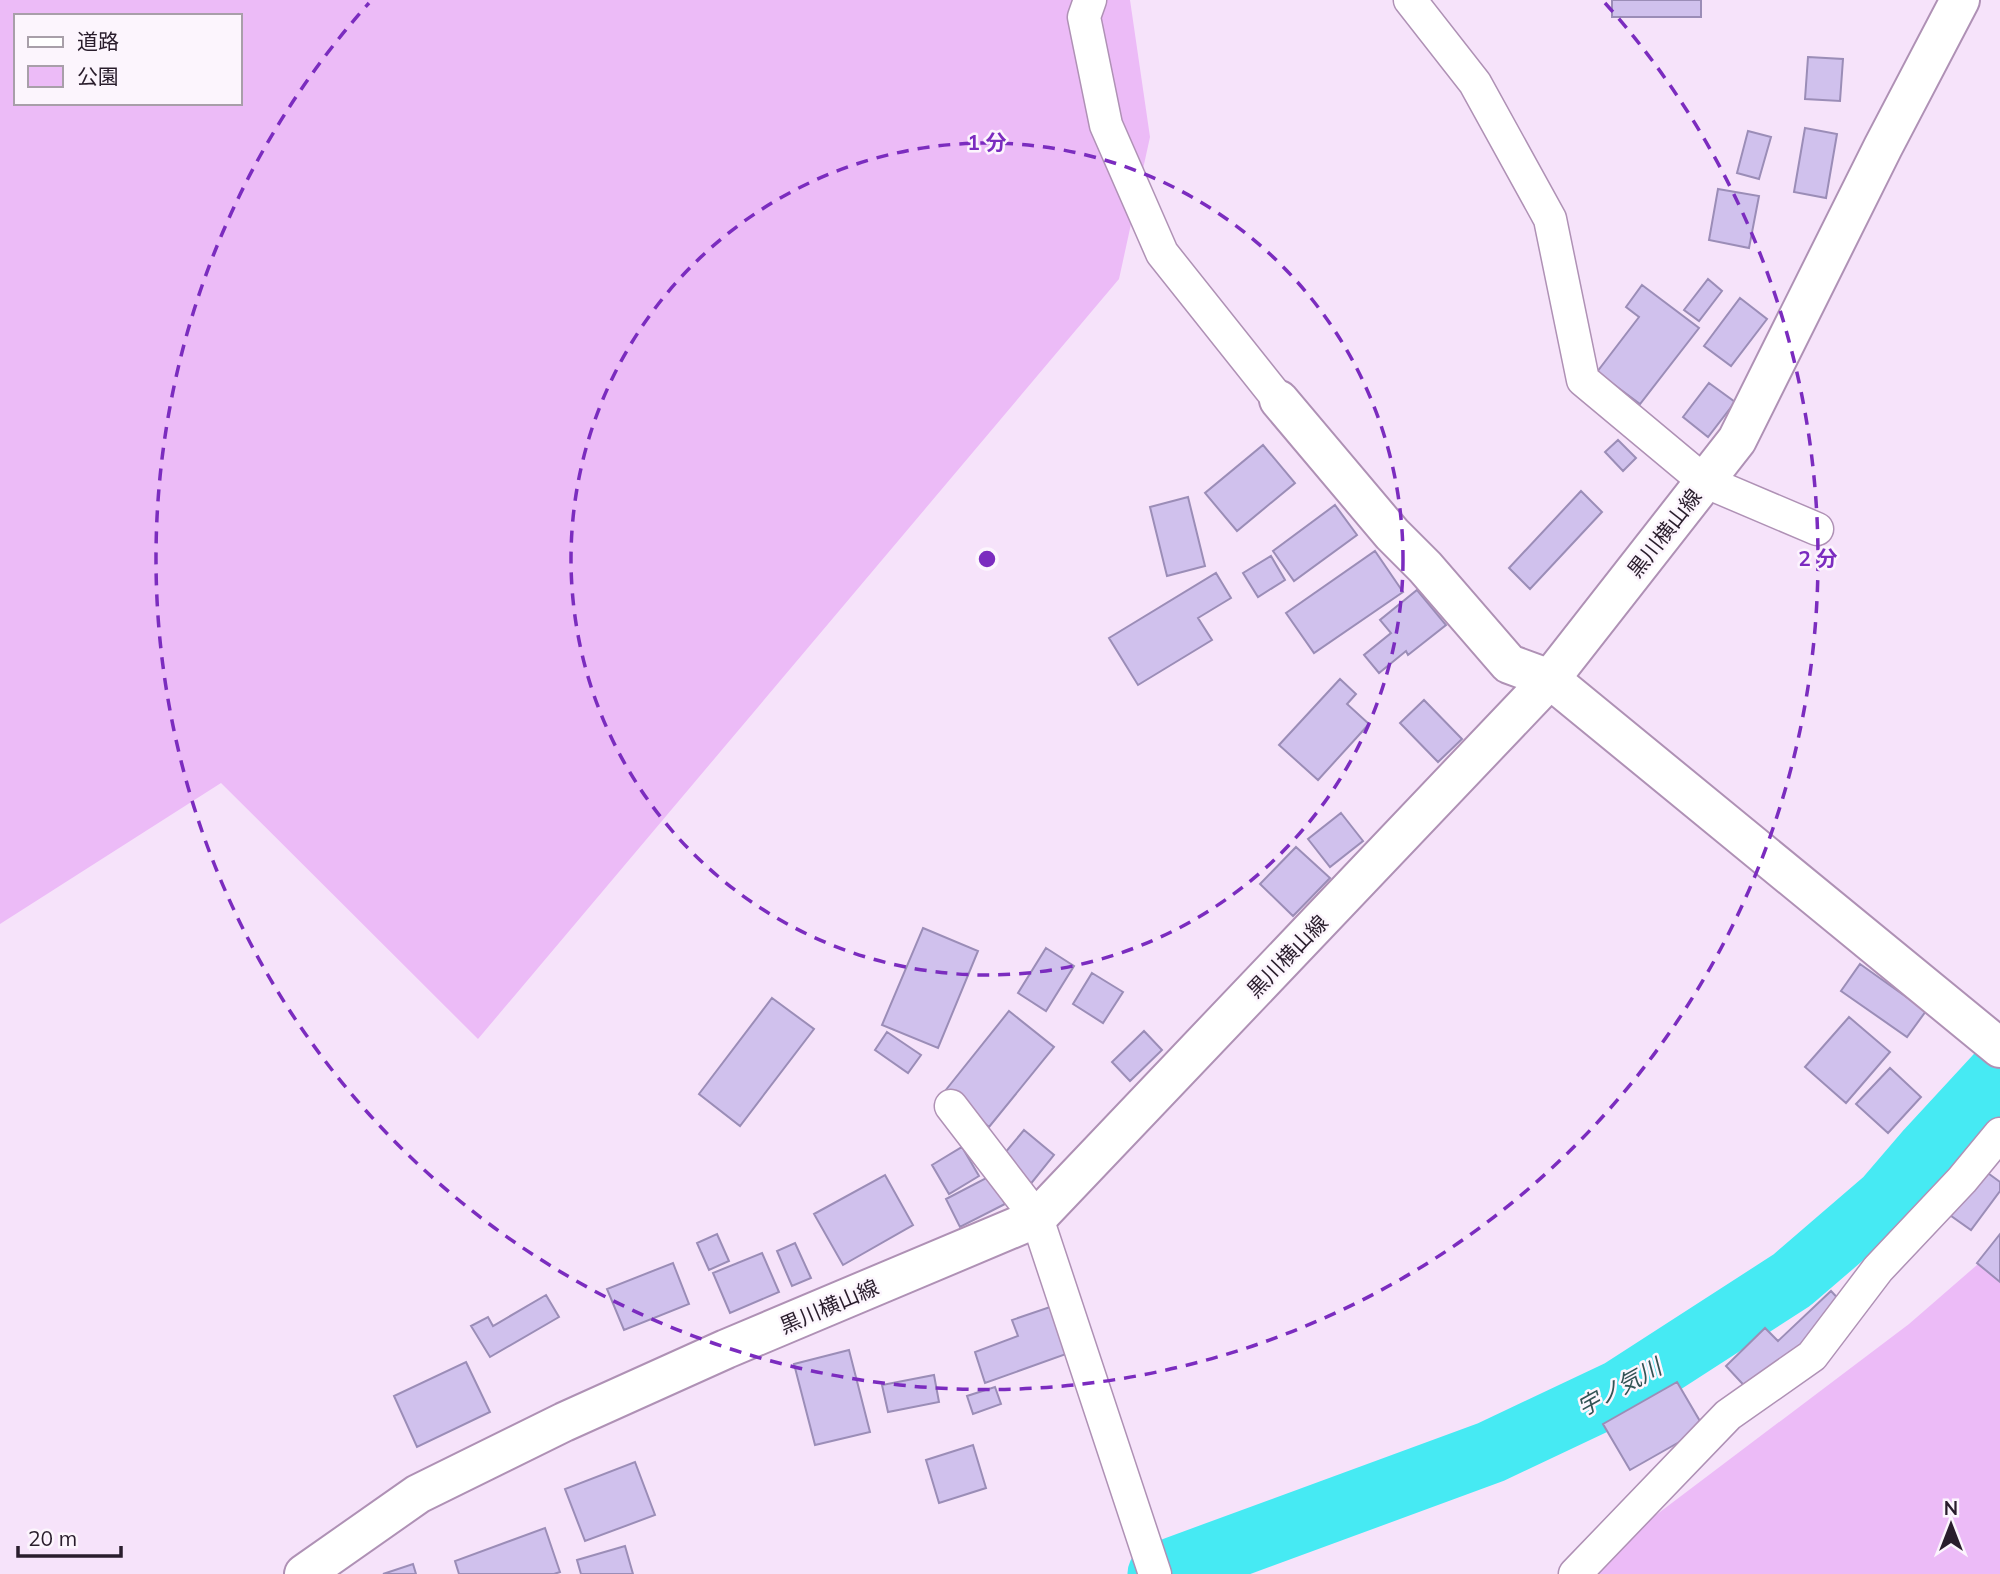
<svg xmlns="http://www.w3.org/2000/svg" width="2000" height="1574" font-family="Mulish,'Noto Sans JP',sans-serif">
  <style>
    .green { fill: #ecbbf7; fill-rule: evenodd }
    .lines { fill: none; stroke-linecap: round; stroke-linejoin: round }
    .river { stroke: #46eaf3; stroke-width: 63 }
    .building { fill: #d0c1ed; stroke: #9b8db7; stroke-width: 2 }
    .minor-casing { stroke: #af91b5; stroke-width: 35 }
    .tertiary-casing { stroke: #af91b5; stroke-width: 42 }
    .secondary-casing { stroke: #af91b5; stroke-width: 42 }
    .minor { stroke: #fff; stroke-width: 32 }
    .tertiary { stroke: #fff; stroke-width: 38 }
    .secondary { stroke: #fff; stroke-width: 38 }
    .ring { fill: none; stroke: #7b2cbf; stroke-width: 3.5; stroke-dasharray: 12 9 }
    .labels { text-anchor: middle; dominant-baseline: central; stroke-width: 5; stroke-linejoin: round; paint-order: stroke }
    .street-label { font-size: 21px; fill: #291d2c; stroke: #fcf5fd }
    .water-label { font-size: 23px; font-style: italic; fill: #325355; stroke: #fcf5fd }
    .centre { fill: #7b2cbf; stroke: #fcf5fd; stroke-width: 3.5 }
    .ring-label { font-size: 21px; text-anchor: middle; font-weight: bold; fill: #7b2cbf; stroke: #fcf5fd; stroke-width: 5; stroke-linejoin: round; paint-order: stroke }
  </style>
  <rect width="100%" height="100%" fill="#f6e3fa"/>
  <!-- green -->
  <path class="green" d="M0 0H1130L1150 137 1119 279 478 1039 221 783 0 924ZM16 16H240V103H16Z
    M2000 1245V1574H1590L1648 1521 1909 1324Z"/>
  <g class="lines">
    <!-- river -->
    <path class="river" d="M1159 1574 1491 1452 1620 1391 1792 1280 1886 1199 1928 1150 2000 1072"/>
  </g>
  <!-- building -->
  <path class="building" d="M1612 0H1701V17H1612Z
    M1808 57 1843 59 1840 101 1805 99Z
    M1805 128 1837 134 1826 198 1794 192Z
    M1748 131 1771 137 1759 179 1737 173Z
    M1718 189 1759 196 1749 248 1709 240Z
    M1708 279 1722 291 1699 321 1684 310Z
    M1642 285 1699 328 1640 404 1597 372 1639 317 1626 307Z
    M1740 298 1767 319 1731 366 1704 346Z
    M1709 383 1735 402 1708 437 1683 417Z
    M1618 440 1636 458 1623 471 1605 452Z
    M1263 445 1295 483 1237 531 1205 493Z
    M1581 491 1602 512 1530 589 1509 568Z
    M1188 497 1205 566 1167 576 1150 507Z
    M1335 505 1357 535 1294 581 1273 551Z
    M1375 551 1403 592 1314 653 1286 613Z
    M1271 556 1285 580 1258 597 1243 573Z
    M1216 573 1231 598 1198 618 1212 640 1138 685 1109 638Z
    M1417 590 1446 625 1408 655 1406 651 1379 673 1364 655 1391 633 1380 620Z
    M1340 679 1356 694 1347 704 1369 724 1318 780 1279 745Z
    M1424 700 1462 739 1438 762 1400 723Z
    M1341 813 1363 841 1330 867 1308 839Z
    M1296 847 1330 878 1293 916 1260 884Z
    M923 928 978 951 938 1048 882 1025Z
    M1046 948 1074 966 1046 1011 1018 993Z
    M1860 964 1926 1011 1907 1037 1841 991Z
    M1092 973 1123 992 1103 1023 1073 1004Z
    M772 998 814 1029 740 1126 699 1094Z
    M1009 1011 1054 1047 989 1127 945 1091Z
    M1849 1017 1890 1052 1846 1103 1805 1067Z
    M1144 1031 1162 1050 1130 1081 1112 1062Z
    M887 1032 921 1055 908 1073 875 1050Z
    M1890 1068 1921 1097 1888 1133 1856 1104Z
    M1024 1130 1054 1155 1029 1186 999 1160Z
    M962 1147 979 1176 949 1194 932 1165Z
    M1981 1168 2000 1182V1191L1971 1230 1947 1213Z
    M885 1175 913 1225 843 1265 814 1214Z
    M990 1176 1005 1204 960 1227 946 1199Z
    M717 1234 729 1261 709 1270 697 1243Z
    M2000 1234V1282L1977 1263Z
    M795 1243 811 1278 792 1286 777 1251Z
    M762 1253 779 1292 730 1313 713 1273Z
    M673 1263 689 1304 624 1330 607 1289Z
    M1831 1291 1845 1306 1752 1394 1726 1366 1765 1328 1778 1341Z
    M546 1295 559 1317 490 1357 471 1326 488 1317 493 1326Z
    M1053 1306 1069 1353 985 1383 975 1352 1018 1336 1012 1320Z
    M849 1350 870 1432 815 1445 794 1364Z
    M466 1362 490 1412 417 1447 394 1396Z
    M934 1375 939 1402 888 1412 882 1385Z
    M1677 1382 1704 1428 1630 1470 1603 1424Z
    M995 1387 1001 1404 973 1414 967 1396Z
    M973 1445 986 1488 939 1503 926 1460Z
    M635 1462 655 1515 585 1541 565 1489Z
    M545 1528 560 1572 554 1574H459L455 1561Z
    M625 1546 633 1574H581L577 1560Z
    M413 1564 416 1574H383Z"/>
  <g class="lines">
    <defs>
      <path id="minor" d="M1090 0 1084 17 1106 125 1162 253 1279 400
        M1410 0 1475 83 1550 219 1583 380 1704 481 1817 529
        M951 1106 1037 1218 1155 1574
        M1575 1574 1728 1415 1812 1356 1878 1269 1962 1180 2000 1134"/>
      <path id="tertiary" d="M1279 400 1392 534 1425 567 1509 664 1550 679 2000 1048"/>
      <path id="secondary" d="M304 1574 418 1494 564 1422 726 1349 1037 1218 1550 679 1737 440 1883 147 1960 0"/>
    </defs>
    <!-- minor casing -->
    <use href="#minor" class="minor-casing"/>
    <!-- tertiary casing -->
    <use href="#tertiary" class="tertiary-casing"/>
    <!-- secondary casing -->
    <use href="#secondary" class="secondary-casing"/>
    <!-- minor -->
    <use href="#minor" class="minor"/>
    <!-- tertiary -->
    <use href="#tertiary" class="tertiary"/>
    <!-- secondary -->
    <use href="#secondary" class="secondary"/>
  </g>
  <!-- distance rings -->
  <g class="ring">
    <circle cx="987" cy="559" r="416"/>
    <path d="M1605 3A831 831 0 1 1 369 3"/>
  </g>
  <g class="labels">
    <!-- street labels -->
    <g class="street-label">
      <text transform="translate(1664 533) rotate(-52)">黒川横山線</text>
      <text transform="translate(1287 956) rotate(-46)">黒川横山線</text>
      <text transform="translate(829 1306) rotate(-23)">黒川横山線</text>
    </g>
    <!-- water labels -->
    <g class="water-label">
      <text transform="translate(1619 1387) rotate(-29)">宇ノ気川</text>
    </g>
  </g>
  <circle cx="987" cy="559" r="10" class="centre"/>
  <g class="ring-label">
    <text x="987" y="150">1 分</text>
    <text x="1818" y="566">2 分</text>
  </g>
  <!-- legend -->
  <rect x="14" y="14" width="228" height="91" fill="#fcf5fd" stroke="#a89fa9" stroke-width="2"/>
  <rect x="28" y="37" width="35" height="10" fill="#ffffff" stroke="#a89fa9" stroke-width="2"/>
  <text x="77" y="49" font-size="21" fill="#291d2c">道路</text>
  <rect x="28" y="66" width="35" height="21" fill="#ecbbf7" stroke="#a89fa9" stroke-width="2"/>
  <text x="77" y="84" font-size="21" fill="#291d2c">公園</text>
  <!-- north arrow -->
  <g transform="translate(1951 1525)" stroke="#fcf5fd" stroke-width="5" paint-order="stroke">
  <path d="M0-5L12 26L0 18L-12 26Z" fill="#291d2c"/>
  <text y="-10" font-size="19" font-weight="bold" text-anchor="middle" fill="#291d2c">N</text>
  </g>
  <!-- scale -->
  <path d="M18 1546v10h103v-10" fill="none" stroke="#291d2c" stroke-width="3.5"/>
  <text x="28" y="1546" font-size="21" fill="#291d2c" stroke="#fcf5fd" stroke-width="5" paint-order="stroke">20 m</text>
</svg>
